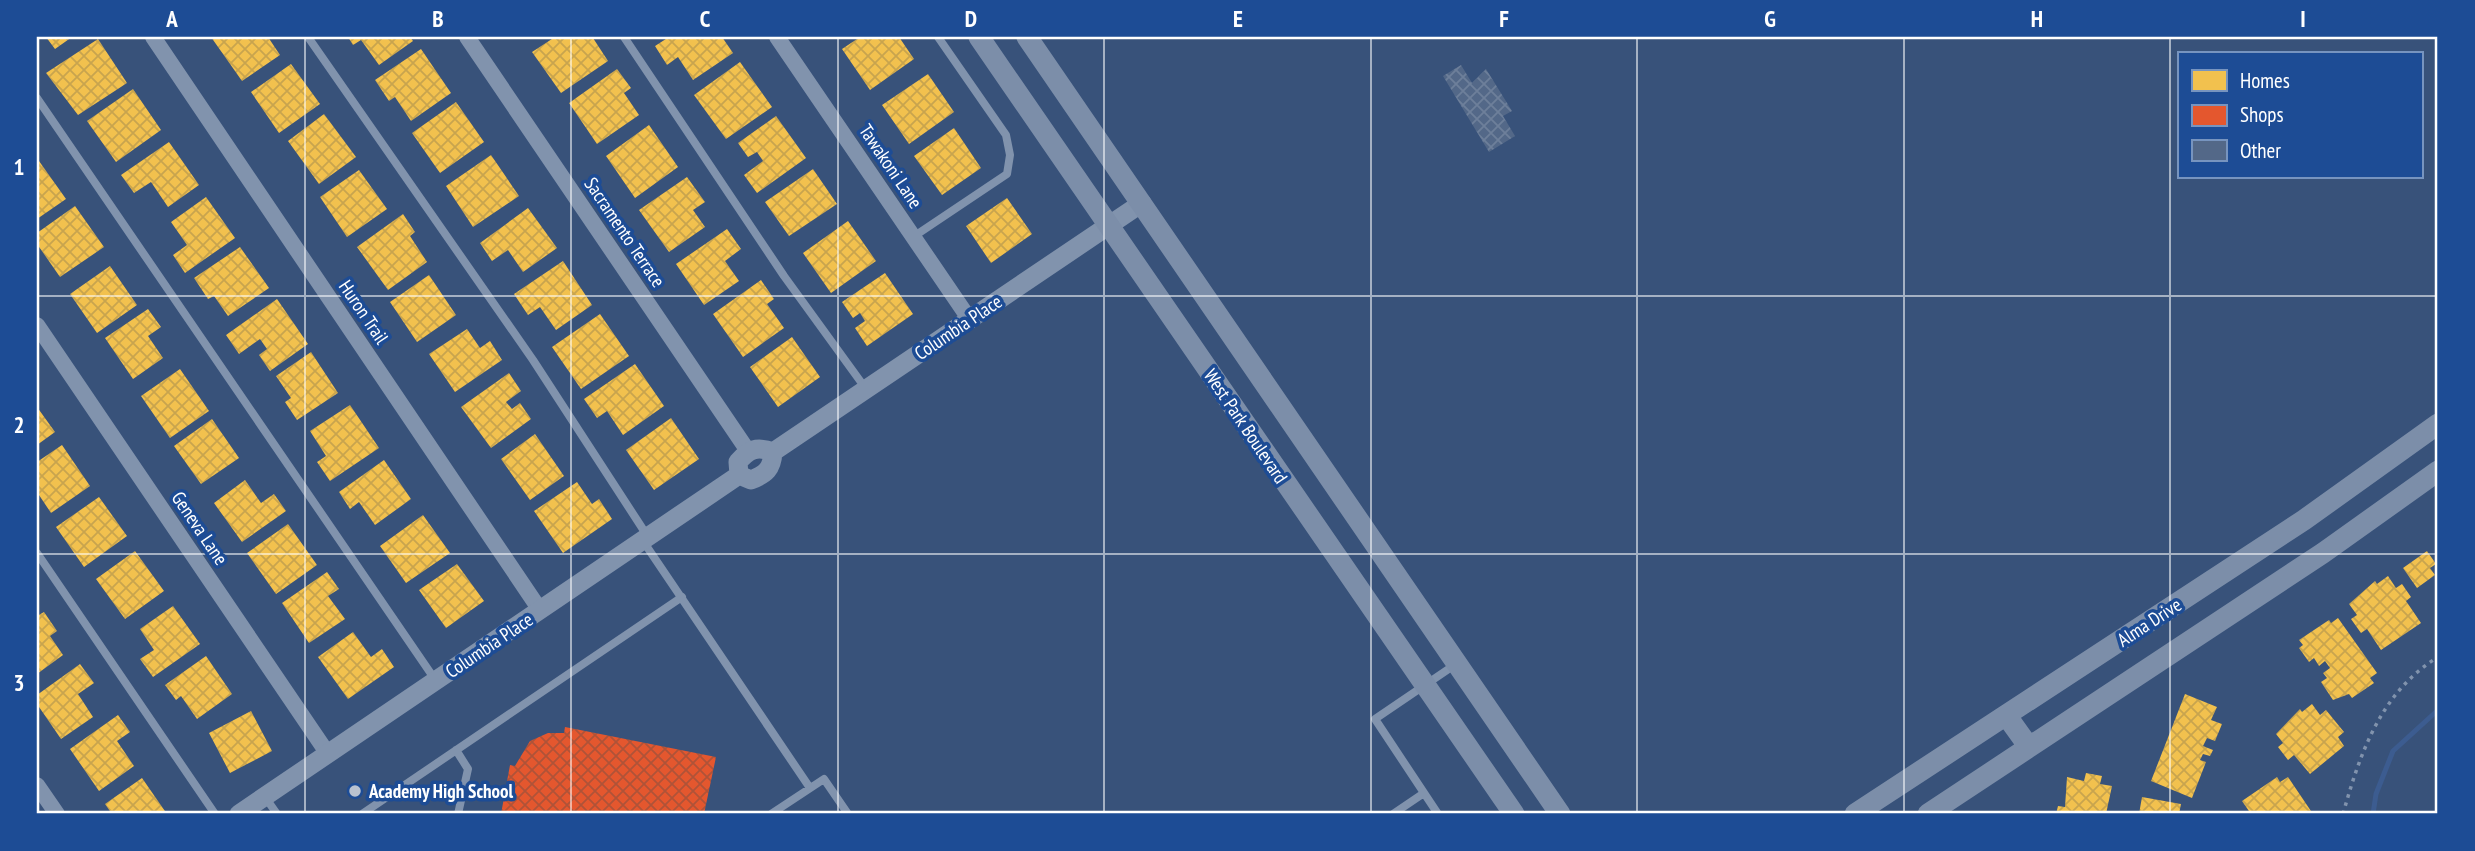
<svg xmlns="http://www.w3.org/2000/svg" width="2475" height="851" font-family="'PT Sans Narrow',sans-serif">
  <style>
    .homes { fill: url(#homes-cross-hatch) }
    .shops { fill: url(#shops-cross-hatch) }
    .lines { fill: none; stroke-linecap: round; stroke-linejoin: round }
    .stream { stroke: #3c5c90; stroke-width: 5 }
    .building { fill: url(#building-cross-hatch) }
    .path { stroke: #8193ad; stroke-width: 3.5; stroke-dasharray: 3.5 5; stroke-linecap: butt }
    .service { stroke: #8193ad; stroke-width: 8 }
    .minor { stroke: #8193ad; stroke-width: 16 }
    .tertiary { stroke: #8193ad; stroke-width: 19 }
    .secondary { stroke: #7c8ea9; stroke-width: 21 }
    .grid { fill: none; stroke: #fff; stroke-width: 2; stroke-opacity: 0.55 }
    .poi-dot { fill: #b9c2d0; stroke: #1d4c95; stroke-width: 2.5 }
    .labels { text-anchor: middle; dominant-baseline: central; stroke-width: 7; stroke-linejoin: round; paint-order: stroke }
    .street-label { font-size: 19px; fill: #fff; stroke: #1d4c95 }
    .poi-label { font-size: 19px; font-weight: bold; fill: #fff; stroke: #1d4c95; text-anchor: start }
    .neatline { fill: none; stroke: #fff; stroke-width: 2.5 }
    .grid-label { font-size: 23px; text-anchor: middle; font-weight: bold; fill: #fff }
  </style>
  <defs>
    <pattern id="homes-cross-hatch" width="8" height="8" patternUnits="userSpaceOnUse" patternTransform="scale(1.75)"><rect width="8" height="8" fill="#f2c14e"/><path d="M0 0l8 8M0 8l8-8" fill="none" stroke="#c8a44e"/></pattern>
    <pattern id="shops-cross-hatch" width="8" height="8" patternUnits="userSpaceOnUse" patternTransform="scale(1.75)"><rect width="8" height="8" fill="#e4572e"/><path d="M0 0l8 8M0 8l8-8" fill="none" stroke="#af5338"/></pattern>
    <pattern id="building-cross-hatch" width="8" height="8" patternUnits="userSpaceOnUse" patternTransform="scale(1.75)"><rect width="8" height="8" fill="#536888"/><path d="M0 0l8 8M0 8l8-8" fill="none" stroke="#6d7f9a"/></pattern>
  </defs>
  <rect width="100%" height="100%" fill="#38527a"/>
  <!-- homes -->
  <path class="homes" d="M46 37H72L55 49Z
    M211 37H268L280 55 242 81Z
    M348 37H410L413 41 379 65 361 40 353 45Z
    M555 37 593 38 608 61 561 93 532 52Z
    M669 37H722L733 53 693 80 678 57 667 65 655 46Z
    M860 37H899L914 59 870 90 842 49Z
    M98 39 127 83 78 115 46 73Z
    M421 49 451 93 411 121 395 97 389 101 375 80Z
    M740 62 772 107 726 139 694 95Z
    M291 64 320 104 279 133 251 92Z
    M617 69 631 88 624 93 639 115 597 144 569 103Z
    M928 74 954 112 909 144 882 105Z
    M133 89 161 130 116 162 87 121Z
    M456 102 484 142 440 173 412 133Z
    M324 114 356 157 319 184 288 141Z
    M776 116 806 158 757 193 744 175 763 161 757 152 748 157 738 143Z
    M649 125 678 167 635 198 606 156Z
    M954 128 981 168 942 195 914 156Z
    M169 142 199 185 168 207 151 182 134 193 121 175Z
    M491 155 519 196 473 227 446 186Z
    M39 161 66 199 37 219V162Z
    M813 169 837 204 789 236 765 202Z
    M359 170 387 209 347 237 320 197Z
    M687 177 705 202 693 210 705 227 669 252 639 210Z
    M206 197 235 238 185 273 173 255 187 245 171 222Z
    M1007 198 1032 234 991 263 966 226Z
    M75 206 104 247 60 277 37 244V233Z
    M528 208 557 248 523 272 508 250 492 261 480 243Z
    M403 214 415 232 410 236 427 262 388 290 357 247Z
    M848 221 876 261 831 293 803 253Z
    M727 229 741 249 725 261 739 281 704 305 676 264Z
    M240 247 269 288 228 316 214 296 208 299 194 278Z
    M563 261 592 305 556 330 540 307 528 315 514 294Z
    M110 266 137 305 97 333 70 294Z
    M885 273 913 314 867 346 855 328 865 321 860 313 853 318 842 302Z
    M429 275 456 315 417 342 390 302Z
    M761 280 774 299 767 304 784 328 743 357 713 314Z
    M277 299 308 344 270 371 259 355 267 349 260 339 239 354 226 335Z
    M148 309 161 327 148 336 163 358 133 379 105 338Z
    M600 314 629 356 581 389 552 347Z
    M467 329 480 348 490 341 502 360 455 392 429 354Z
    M792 337 820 377 778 407 750 367Z
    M311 352 338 393 297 420 285 402 291 398 276 376Z
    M635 364 664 406 623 435 607 411 597 418 584 399Z
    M180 369 209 411 170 438 141 396Z
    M509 373 521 391 506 402 512 409 520 403 531 419 491 448 461 407Z
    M350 405 379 448 330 481 317 462 326 456 310 431Z
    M37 407 55 432 37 445Z
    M671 418 699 459 654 490 626 450Z
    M212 419 239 458 201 484 174 446Z
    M535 434 564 476 530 500 501 459Z
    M62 445 90 486 51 513 37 492V462Z
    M384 460 411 499 375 525 359 502 350 509 339 492Z
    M245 480 261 503 274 494 286 511 242 542 214 503Z
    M577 482 592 504 599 499 612 519 563 553 534 511Z
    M99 497 127 536 84 567 56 527Z
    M423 515 450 553 406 583 380 546Z
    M288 524 317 565 276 594 247 553Z
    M135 551 164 591 125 619 96 579Z
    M2427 551 2436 564 2430 568 2435 575 2417 588 2403 568Z
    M457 564 484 601 446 628 419 590Z
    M327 572 339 589 328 596 345 619 309 643 282 603Z
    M2388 576 2396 588 2402 584 2411 597 2406 601 2421 623 2381 650 2367 629 2361 633 2351 619 2357 615 2349 604 2375 581 2377 584Z
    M173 606 200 644 153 677 140 659 154 650 140 629Z
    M44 612 57 631 50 636 63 655 37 674V616Z
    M2338 618 2377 673 2370 678 2374 683 2352 698 2349 694 2333 700 2321 682 2327 678 2323 673 2330 668 2325 661 2319 666 2314 658 2309 662 2299 648 2303 645 2299 640 2329 620 2331 623Z
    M353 632 371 657 382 649 394 667 348 699 318 657Z
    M206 656 232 694 197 719 181 696 176 700 165 685Z
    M80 664 94 683 78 694 93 717 61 739 37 704V695Z
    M2185 694 2217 707 2211 720 2222 724 2215 741 2207 738 2203 746 2213 750 2210 756 2203 754 2200 760 2206 762 2192 798 2151 781Z
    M2312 704 2320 715 2326 710 2344 732 2338 737 2344 746 2310 774 2294 755 2288 760 2278 747 2283 743 2276 734 2300 709 2302 712Z
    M251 711 272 751 230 773 209 733Z
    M118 715 130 732 117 741 134 766 99 791 70 749Z
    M2086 773 2102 776 2100 784 2112 786 2106 814H2056L2058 806 2065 807 2067 777 2084 781Z
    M2277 777 2280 782 2288 777 2313 814H2251L2242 801Z
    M142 778 167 814H112L105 804Z
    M2142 797 2181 804 2179 814H2139Z"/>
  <!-- shops -->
  <path class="shops" d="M565 727 716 757 704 814H501L510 765 515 766 530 741 548 733H564Z"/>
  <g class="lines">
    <!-- stream -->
    <path class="stream" d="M2373 814 2376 794 2393 751 2438 710"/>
  </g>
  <!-- building -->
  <path class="building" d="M1461 65 1472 83 1486 69 1512 111 1503 116 1515 136 1489 152 1443 76Z"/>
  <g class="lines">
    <!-- path -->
    <path class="path" d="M2343 814C2360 753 2381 692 2438 657"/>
    <!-- service -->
    <path class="service" d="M308 37 533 360 648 537
      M624 37 784 276 866 389
      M37 98 436 681
      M913 237 1007 174 1010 155 1006 135 938 37
      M643 541 810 788
      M37 553 215 814
      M456 750 468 769 458 814
      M265 797 277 814
      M362 814 682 597
      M771 814 824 779 848 814
      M1393 814 1424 793
      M1438 814 1375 719 1456 664"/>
    <!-- minor -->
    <path class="minor" d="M153 37 540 610
      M467 37 748 451
      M777 37 970 320
      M37 325 328 754
      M37 785 57 814"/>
    <!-- tertiary -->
    <path class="tertiary" d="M773 452 1142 203
      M739 475 738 462C749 449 757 446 773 452
      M739 475 751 480C766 474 772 469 773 452
      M239 814 739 475"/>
    <!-- secondary -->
    <path class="secondary" d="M979 37 1514 814
      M1027 37 1560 814
      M2006 715 2029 747
      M1855 814 2304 520 2438 424
      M1928 814 2323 553 2438 471"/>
  </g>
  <!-- grid -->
  <path class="grid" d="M305 37V814M571 37V814M838 37V814M1104 37V814M1371 37V814M1637 37V814M1904 37V814M2170 37V814M37 296H2438M37 554H2438"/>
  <!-- markers -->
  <circle class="poi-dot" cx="355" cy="791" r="7"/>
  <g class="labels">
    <!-- street labels -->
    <g class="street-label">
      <text transform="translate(891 166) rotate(56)">Tawakoni Lane</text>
      <text transform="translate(625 232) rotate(56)">Sacramento Terrace</text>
      <text transform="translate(364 312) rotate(56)">Huron Trail</text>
      <text transform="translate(958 327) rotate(-34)">Columbia Place</text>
      <text transform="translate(1246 426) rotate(56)">West Park Boulevard</text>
      <text transform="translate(200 528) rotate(56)">Geneva Lane</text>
      <text transform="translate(2149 622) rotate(-33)">Alma Drive</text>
      <text transform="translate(489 645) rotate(-34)">Columbia Place</text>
    </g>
    <!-- poi labels -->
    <g class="poi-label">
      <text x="369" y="791">Academy High School</text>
    </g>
  </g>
  <!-- border -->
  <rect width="2475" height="851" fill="none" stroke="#1d4c95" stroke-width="77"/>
  <!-- legend -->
  <rect x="2178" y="52" width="245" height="126" fill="#1d4c95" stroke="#7794bf" stroke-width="2"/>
  <rect x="2192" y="70" width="35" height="21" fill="#f2c14e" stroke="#7794bf" stroke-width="2"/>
  <text x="2240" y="88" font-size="21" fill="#ffffff">Homes</text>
  <rect x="2192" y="105" width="35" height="21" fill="#e4572e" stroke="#7794bf" stroke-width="2"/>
  <text x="2240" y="122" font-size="21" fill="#ffffff">Shops</text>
  <rect x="2192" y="140" width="35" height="21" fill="#536888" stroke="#7794bf" stroke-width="2"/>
  <text x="2240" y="158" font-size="21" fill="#ffffff">Other</text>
  <rect x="38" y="38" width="2398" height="774" class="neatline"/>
  <g class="grid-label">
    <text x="172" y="27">A</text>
    <text x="438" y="27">B</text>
    <text x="705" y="27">C</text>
    <text x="971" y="27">D</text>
    <text x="1238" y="27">E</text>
    <text x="1504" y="27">F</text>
    <text x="1770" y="27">G</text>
    <text x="2037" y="27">H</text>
    <text x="2303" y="27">I</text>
    <text x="19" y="175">1</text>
    <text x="19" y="433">2</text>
    <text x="19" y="691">3</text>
  </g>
</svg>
